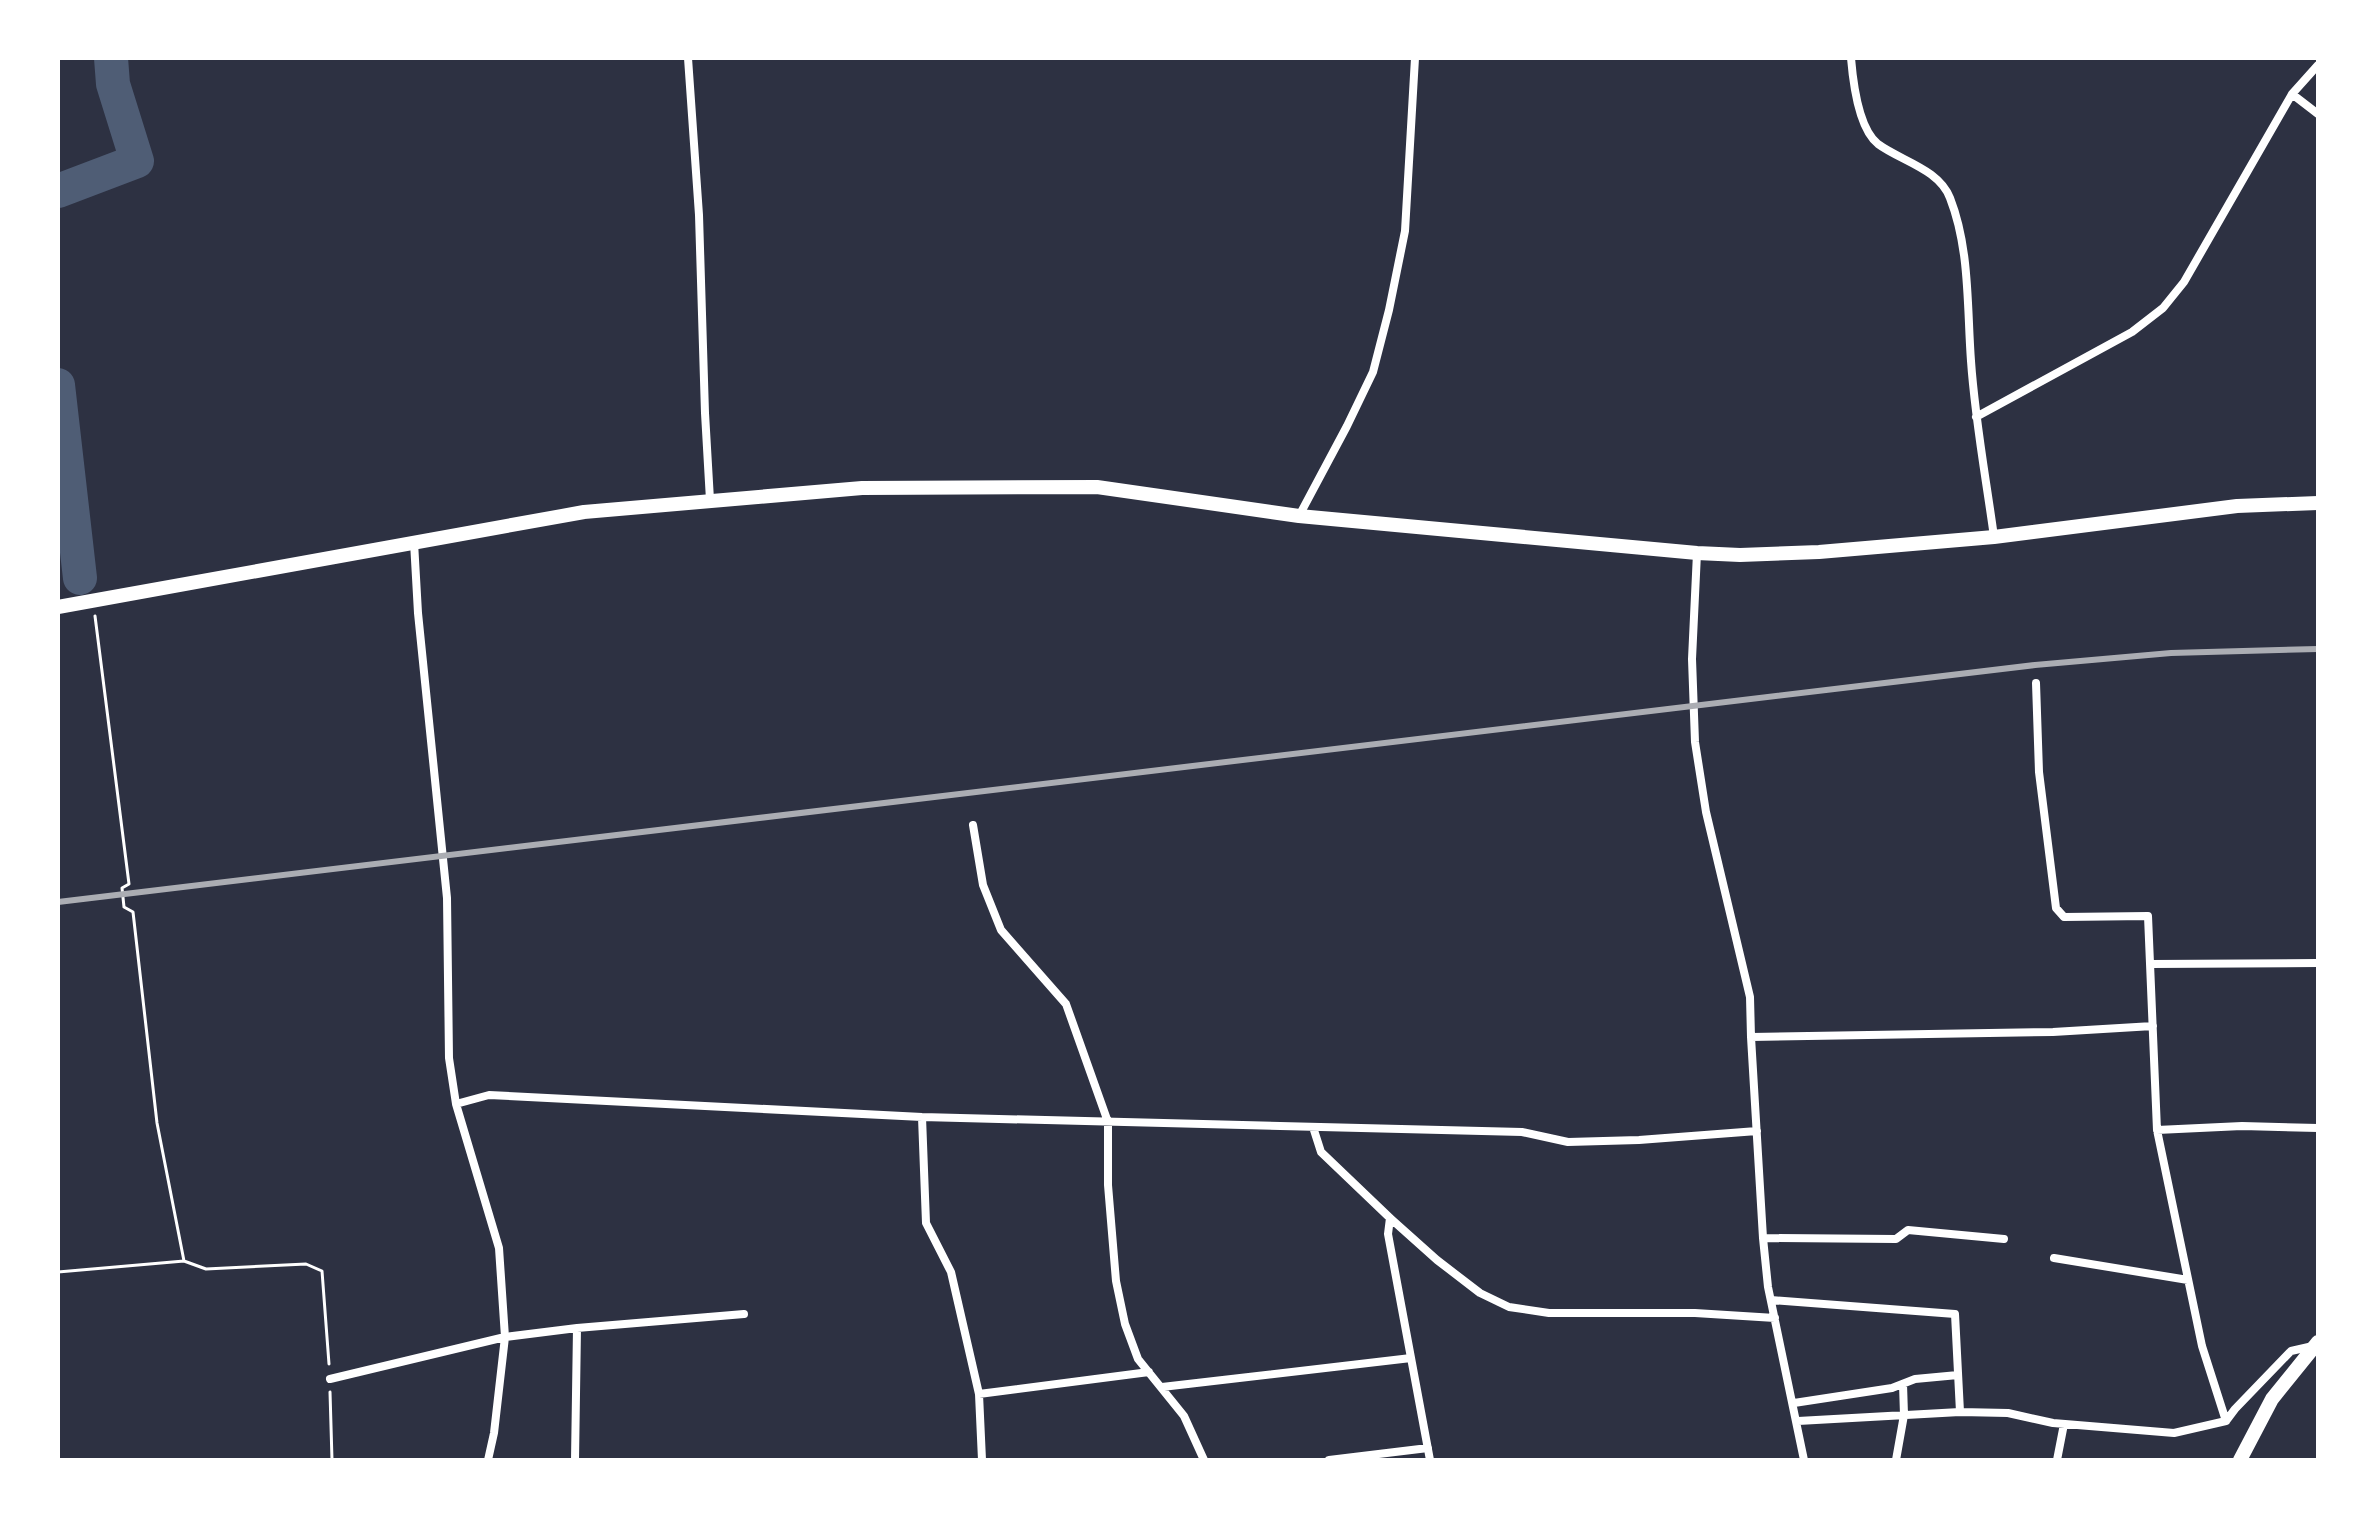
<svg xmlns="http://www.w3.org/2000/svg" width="2376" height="1518" font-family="Inter,sans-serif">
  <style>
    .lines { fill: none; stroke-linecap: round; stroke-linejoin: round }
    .river { stroke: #4f5d75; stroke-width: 34 }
    .path { stroke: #fff; stroke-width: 3 }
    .minor { stroke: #fff; stroke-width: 8 }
    .secondary { stroke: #fff; stroke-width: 14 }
    .rail { stroke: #abadb3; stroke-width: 6 }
  </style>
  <rect width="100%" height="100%" fill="#2d3142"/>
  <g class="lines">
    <!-- river -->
    <path class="river" d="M58 191 137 161 113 84 111 58
      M58 385 80 578"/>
    <!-- path -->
    <path class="path" d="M95 616 129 884 122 888 124 907 133 912 157 1123 184 1261
      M58 1272 184 1261 206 1269 306 1264 322 1271 329 1364
      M330 1392 332 1460"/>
    <!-- minor -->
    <path class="minor" d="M688 58 699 215 705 413 710 500
      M1851 58C1853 82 1858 128 1878 144 1901 161 1939 169 1950 198 1970 249 1967 307 1971 361 1975 420 1986 478 1994 537
      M2292 94 2318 114
      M1976 417 2132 332 2163 308 2184 282 2292 94 2318 65
      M1299 516 1347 426 1373 372 1389 310 1405 231 1415 58
      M414 542 418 613 447 898 449 1058 456 1104 499 1248 505 1337 494 1433 488 1460
      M1697 553 1692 659 1695 742 1706 812 1750 997 1751 1037 1763 1238 1768 1287 1804 1460
      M2036 683 2039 772 2056 908 2064 917 2148 916 2157 1130 2202 1346 2226 1421
      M973 825 983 885 1001 930 1066 1004 1108 1122V1185L1116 1281 1125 1324 1138 1359 1184 1416 1204 1460
      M2151 964 2318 963
      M1751 1037 2053 1032 2153 1026
      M456 1104 489 1095 922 1117 1522 1132 1568 1142 1639 1140 1757 1131
      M922 1117 926 1223 951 1272 979 1394
      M1313 1127 1321 1152 1390 1218 1437 1260 1480 1293 1509 1307 1549 1313H1695L1775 1318
      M2157 1130 2242 1126 2318 1128
      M1390 1218 1388 1234 1430 1460
      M1763 1238 1896 1239 1908 1230 2004 1239
      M2054 1258 2188 1280
      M1771 1300 1955 1314 1960 1412
      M330 1379 505 1337 577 1328 744 1314
      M1162 1387 1411 1358
      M1794 1403 1892 1388 1915 1379 1958 1375
      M1798 1421 1960 1412 2008 1413 2053 1423 2174 1433 2226 1421 2235 1409 2291 1351 2313 1346
      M575 1460 577 1328
      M982 1460 979 1394 1149 1372
      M1329 1460 1428 1448
      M1896 1460 1904 1415 1903 1384
      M2057 1460 2064 1424"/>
    <!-- secondary -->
    <path class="secondary" d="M58 607 584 512 862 488 1097 487 1299 516 1697 553 1740 555 1819 552 1994 537 2237 506 2318 503
      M2240 1460 2272 1399 2318 1342"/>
    <!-- rail -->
    <path class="rail" d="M58 902 2035 665 2171 653 2318 649"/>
  </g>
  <!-- border -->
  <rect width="2376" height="1518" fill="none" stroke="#ffffff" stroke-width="120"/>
</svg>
